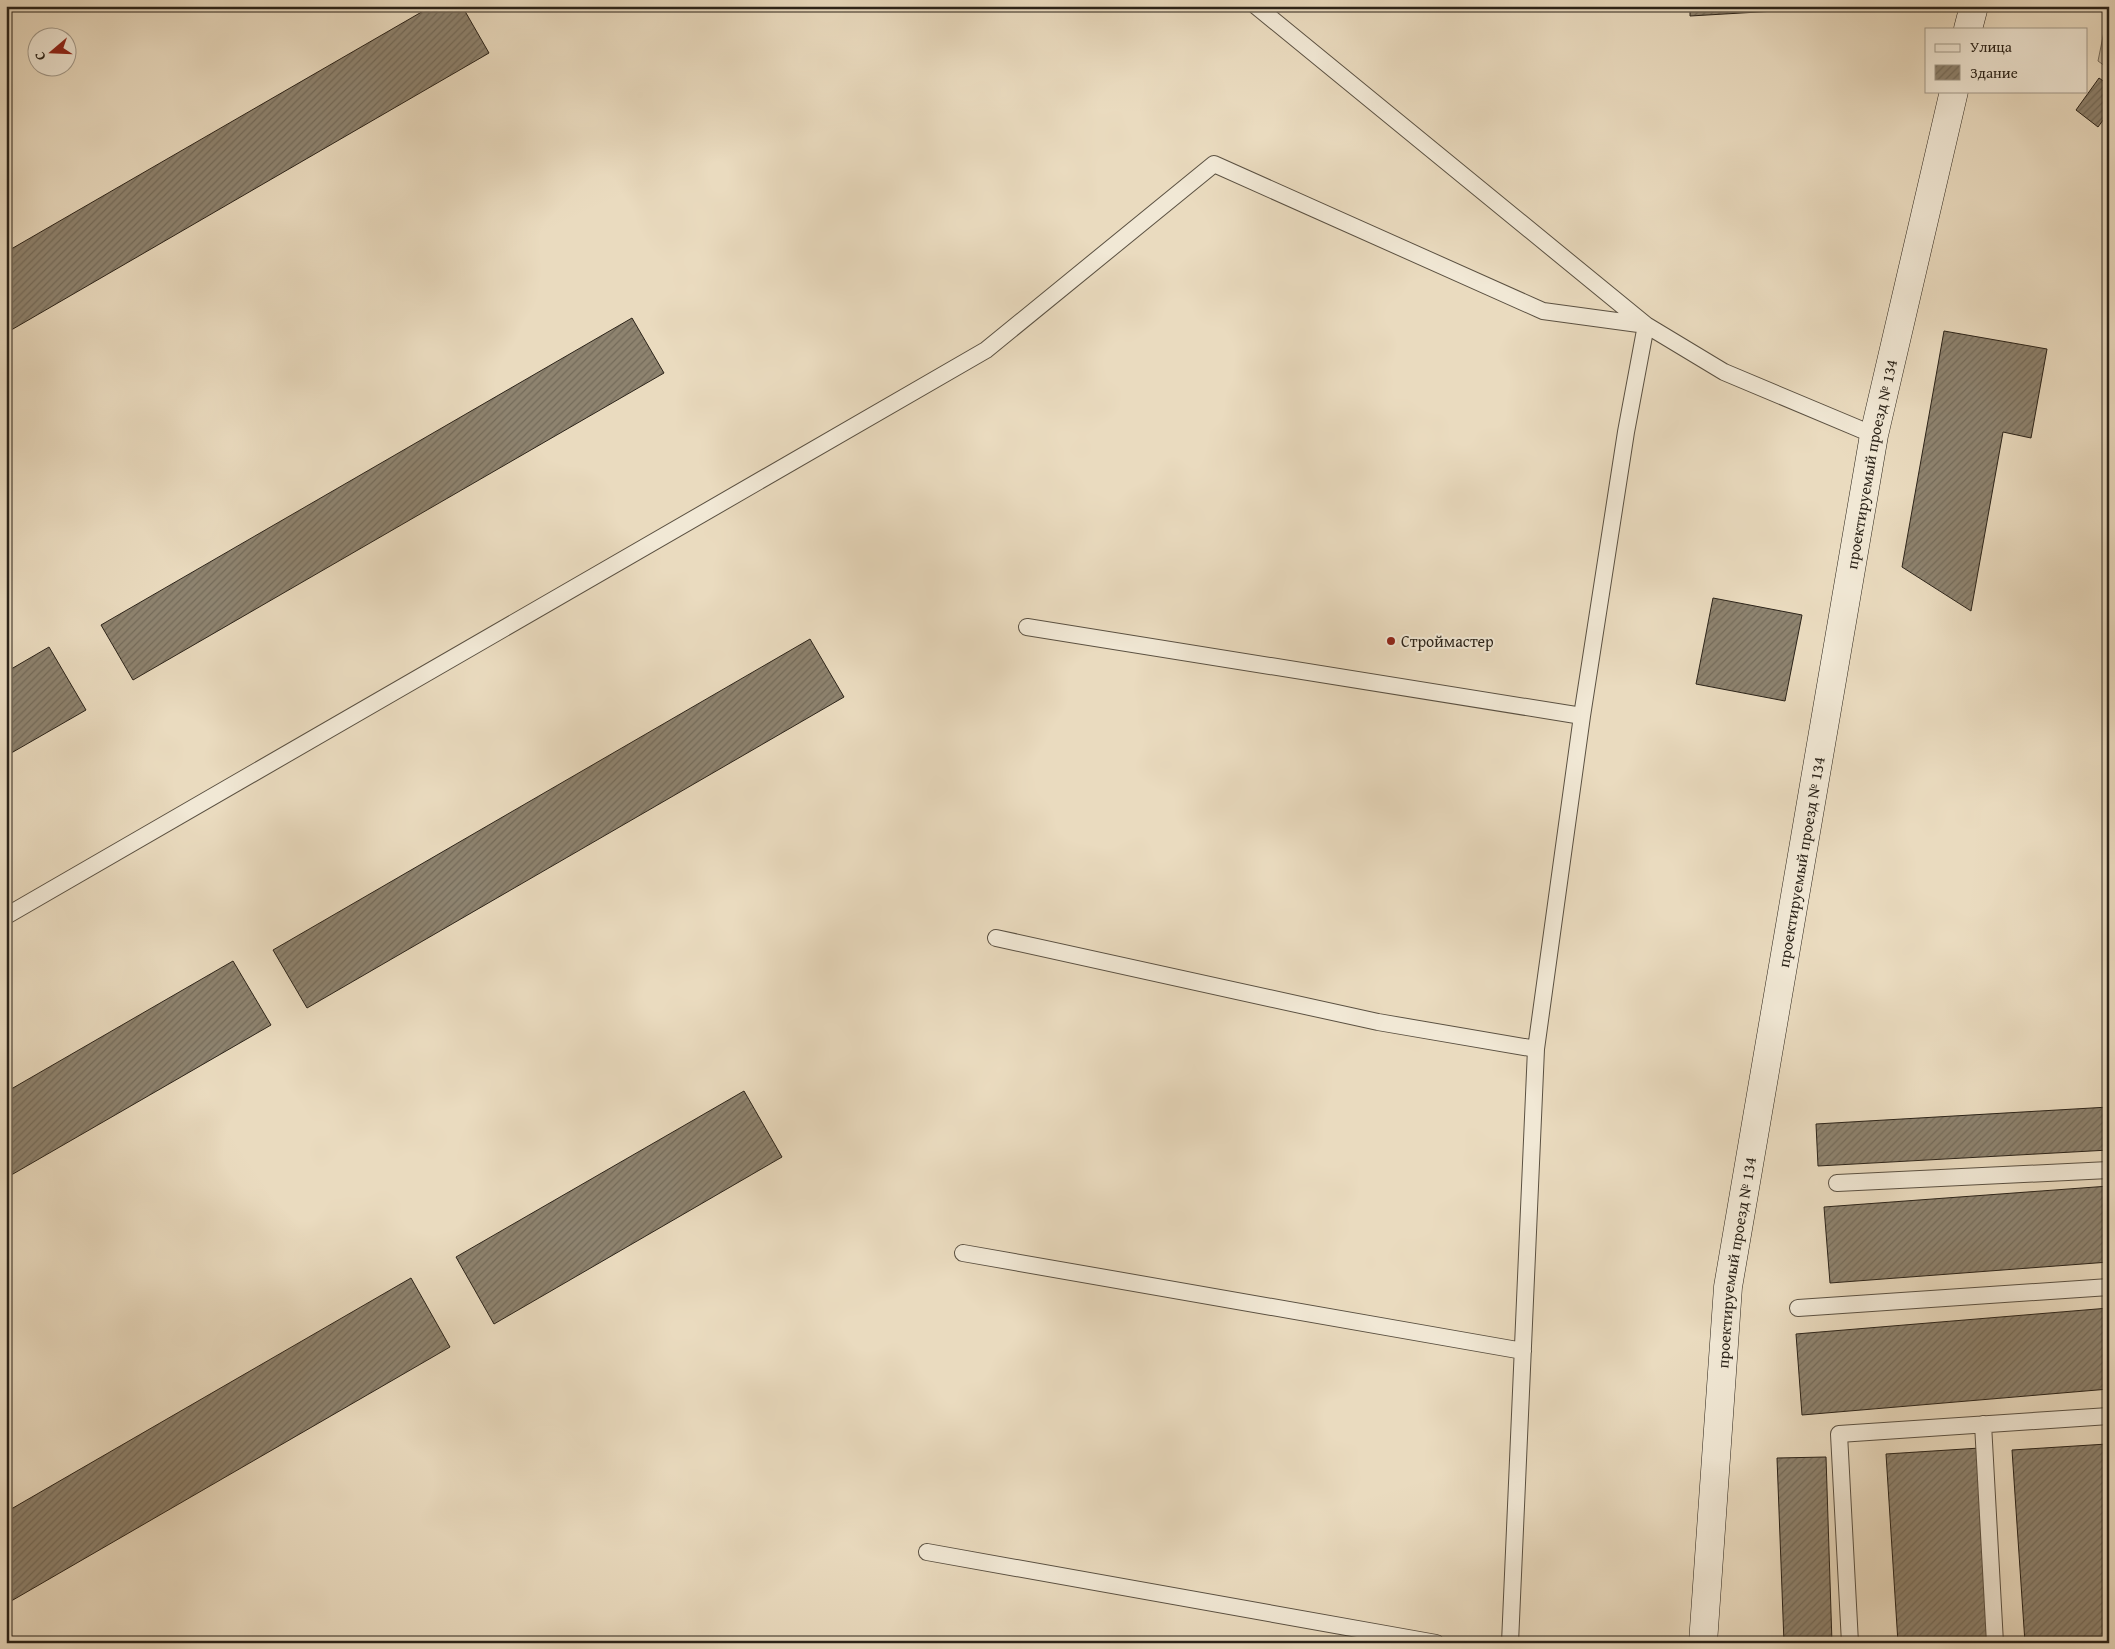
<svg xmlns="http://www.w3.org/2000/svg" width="2115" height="1649" font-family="'Gentium Book Plus',serif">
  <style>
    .cemetery { fill: url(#cemetery-stones); stroke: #7a705e }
    .building { fill: url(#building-hatch); stroke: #2b2319 }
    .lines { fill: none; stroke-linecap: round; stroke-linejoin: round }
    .lane-casing { stroke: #5b5142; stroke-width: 18 }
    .secondary-casing { stroke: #2b2319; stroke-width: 29 }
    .lane { stroke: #f1e8d5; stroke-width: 16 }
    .secondary { stroke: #f1e8d5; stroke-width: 28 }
    .poi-dot { fill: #8f2418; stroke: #f1e8d5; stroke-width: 2 }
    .labels { text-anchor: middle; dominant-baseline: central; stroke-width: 4; stroke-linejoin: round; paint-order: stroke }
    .street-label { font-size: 16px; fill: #2b2319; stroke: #f1e8d5 }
    .poi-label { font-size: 16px; fill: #2b2319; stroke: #f1e8d5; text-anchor: start }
  </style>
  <defs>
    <pattern id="cemetery-stones" width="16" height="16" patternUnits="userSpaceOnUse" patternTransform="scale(1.25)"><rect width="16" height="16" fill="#cabca3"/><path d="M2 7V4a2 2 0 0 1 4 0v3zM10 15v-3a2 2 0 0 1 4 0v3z" fill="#aea18c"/></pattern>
    <pattern id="building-hatch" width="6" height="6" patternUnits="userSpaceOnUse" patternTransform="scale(1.25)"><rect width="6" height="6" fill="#8e836f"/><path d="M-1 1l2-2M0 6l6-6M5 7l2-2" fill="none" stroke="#746b5a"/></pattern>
  </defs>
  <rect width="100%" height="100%" fill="#eadbbf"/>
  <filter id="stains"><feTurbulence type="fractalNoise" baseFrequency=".004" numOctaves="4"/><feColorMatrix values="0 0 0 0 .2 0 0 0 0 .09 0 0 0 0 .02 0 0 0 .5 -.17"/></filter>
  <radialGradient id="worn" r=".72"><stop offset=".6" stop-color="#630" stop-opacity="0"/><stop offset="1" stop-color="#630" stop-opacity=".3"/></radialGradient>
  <!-- cemetery -->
  <path class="cemetery" d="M2109 7V69L2098 61Z"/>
  <!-- building -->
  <path class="building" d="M432 6H462L489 53 6 333V252Z
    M1690 6H1792L1793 10 1690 16Z
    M2099 78 2109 85V112L2098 127 2076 110Z
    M632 318 664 373 133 680 101 625Z
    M1944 331 2047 349 2031 438 2003 432 1971 611 1902 567Z
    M1713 598 1802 615 1785 701 1696 684Z
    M810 639 844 697 307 1008 273 950Z
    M49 647 86 710 6 756V672Z
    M233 961 271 1025 6 1178V1092Z
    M744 1091 782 1157 494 1324 456 1257Z
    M2109 1107V1150L1818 1166 1816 1124Z
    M2109 1186V1262L1830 1283 1824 1207Z
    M411 1278 450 1347 6 1604V1512Z
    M2109 1308V1389L1802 1415 1796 1334Z
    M2107 1444 2109 1643H2025L2012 1450Z
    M1980 1448 1993 1643H1898L1886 1454Z
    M1826 1457 1832 1643H1784L1777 1458Z"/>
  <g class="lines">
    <defs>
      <path id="lane" d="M1256 6 1646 325 1626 432 1582 716 1536 1049 1510 1643
        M1027 627 1582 716
        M6 916 986 350 1214 164 1543 311 1646 325 1724 372 1874 435
        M996 938 1378 1022 1536 1049
        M1837 1183 2109 1170
        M963 1253 1523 1351
        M1798 1308 2109 1287
        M1983 1424 1995 1643
        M927 1552 1436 1643
        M1850 1643 1839 1434 2109 1416"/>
      <g id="secondary">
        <path d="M1968 29 1974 6"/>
        <path id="s1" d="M1703 1643 1728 1287 1874 435 1954 91"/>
      </g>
    </defs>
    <!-- lane casing -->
    <use href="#lane" class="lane-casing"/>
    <!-- secondary casing -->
    <use href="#secondary" class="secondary-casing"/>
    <!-- lane -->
    <use href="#lane" class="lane"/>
    <!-- secondary -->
    <use href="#secondary" class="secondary"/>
  </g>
  <!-- markers -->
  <circle class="poi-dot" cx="1391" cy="641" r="5"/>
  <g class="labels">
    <!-- street labels -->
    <g class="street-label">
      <text stroke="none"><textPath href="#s1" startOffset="1192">проектируемый проезд № 134</textPath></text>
      <text stroke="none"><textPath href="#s1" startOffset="788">проектируемый проезд № 134</textPath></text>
      <text stroke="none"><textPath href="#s1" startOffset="382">проектируемый проезд № 134</textPath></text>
    </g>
    <!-- poi labels -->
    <g class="poi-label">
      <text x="1401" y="641">Строймастер</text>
    </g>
  </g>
  <!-- margin -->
  <rect width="2115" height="1649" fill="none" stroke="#eadbbf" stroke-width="25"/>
  <rect x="8" y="8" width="2100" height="1634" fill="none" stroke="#2b2319" stroke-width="2.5"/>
  <rect x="12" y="12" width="2090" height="1624" fill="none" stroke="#2b2319"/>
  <!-- legend -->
  <rect x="1925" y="28" width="162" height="65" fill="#f1e8d5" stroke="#a2998a"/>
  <rect x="1935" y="44" width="25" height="8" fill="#f1e8d5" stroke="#a2998a"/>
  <text x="1970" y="52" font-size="15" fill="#2b2319">Улица</text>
  <rect x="1935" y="65" width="25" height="15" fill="url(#building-hatch)" stroke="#a2998a"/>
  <text x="1970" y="78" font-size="15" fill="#2b2319">Здание</text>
  <!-- north arrow -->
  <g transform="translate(52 52) rotate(251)"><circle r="24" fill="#f1e8d5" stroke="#a2998a"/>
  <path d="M0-4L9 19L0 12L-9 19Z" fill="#8f2418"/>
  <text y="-8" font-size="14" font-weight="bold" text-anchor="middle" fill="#2b2319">С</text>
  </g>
  <rect width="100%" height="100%" filter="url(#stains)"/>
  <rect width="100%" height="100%" fill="url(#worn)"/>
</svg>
